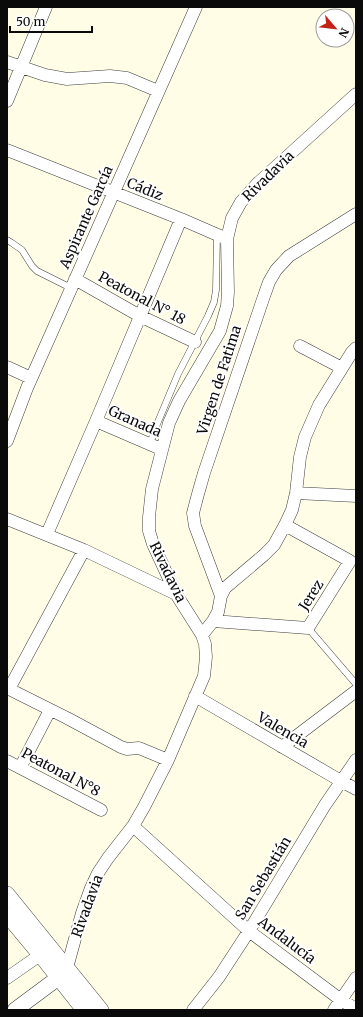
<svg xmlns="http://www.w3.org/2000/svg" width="363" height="1017" font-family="Merriweather,serif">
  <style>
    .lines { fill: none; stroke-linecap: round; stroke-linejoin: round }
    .service-casing { stroke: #3d3d3d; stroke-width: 7 }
    .minor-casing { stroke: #3d3d3d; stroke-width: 13 }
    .tertiary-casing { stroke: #3d3d3d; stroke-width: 16 }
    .service { stroke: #fff; stroke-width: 6 }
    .minor { stroke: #fff; stroke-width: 12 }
    .tertiary { stroke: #fff; stroke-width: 15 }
    .labels { text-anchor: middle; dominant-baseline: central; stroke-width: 4; stroke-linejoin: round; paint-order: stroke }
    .street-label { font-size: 14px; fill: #0a0a0a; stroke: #fff }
  </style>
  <rect width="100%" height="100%" fill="#fffde6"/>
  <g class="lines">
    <defs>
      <path id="service" d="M7 240 12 243 22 250 32 266 37 271 71 288
        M150 444 155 429 178 374 208 316 214 302 216 290 217 235
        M308 628 356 684"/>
      <path id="minor" d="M7 62 45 75 67 79 110 76 127 78 158 91
        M7 101 46 7
        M7 150 181 219 227 239
        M75 279 140 316 195 342
        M300 346 342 368
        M7 367 31 378
        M96 421 161 449
        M7 441 27 388 196 7
        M296 493 356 496
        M7 519 84 550 176 594
        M47 534 96 421 181 219
        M221 596 195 526 193 513 198 494 204 473 263 299 269 282 276 270 289 256 356 214
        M213 621 308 628 350 561 285 525
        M202 635 213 621 218 612 221 596 225 588 264 555 274 545 285 525 292 510 296 493 300 457 305 437 319 405 342 368 352 352 356 348
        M7 688 67 718 121 747 127 749 139 748 168 760
        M9 689 84 550
        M195 696 341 781 356 789
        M282 747 356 691
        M7 761 101 810
        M20 768 50 710
        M133 826 249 931 341 1000 356 1009
        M67 968 82 913 91 888 98 873 108 858 133 826 144 807 168 760 204 676 206 657 205 644 202 635 176 594 153 544 149 531V517L152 489 169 423 179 401 220 331 227 306 228 292 227 239 232 218 241 202 257 184 356 94
        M7 978 40 955
        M193 1010 219 977 249 931 325 805 356 760
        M334 1010 356 978"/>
      <path id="tertiary" d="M7 894 101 1010
        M7 915 46 962 84 1010
        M15 1010 58 978 65 970"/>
    </defs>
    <!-- service casing -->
    <use href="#service" class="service-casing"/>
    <!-- minor casing -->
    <use href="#minor" class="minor-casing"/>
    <!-- tertiary casing -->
    <use href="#tertiary" class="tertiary-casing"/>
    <!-- service -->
    <use href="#service" class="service"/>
    <!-- minor -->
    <use href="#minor" class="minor"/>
    <!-- tertiary -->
    <use href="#tertiary" class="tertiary"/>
  </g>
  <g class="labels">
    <!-- street labels -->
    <g class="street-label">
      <text transform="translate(268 176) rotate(-44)">Rivadavia</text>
      <text transform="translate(145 189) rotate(22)">Cádiz</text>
      <text transform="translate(86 217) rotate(-66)">Aspirante García</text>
      <text transform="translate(142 298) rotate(28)">Peatonal N° 18</text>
      <text transform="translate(219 380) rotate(-72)">Virgen de Fatima</text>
      <text transform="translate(135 421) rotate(24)">Granada</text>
      <text transform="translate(168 572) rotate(64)">Rivadavia</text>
      <text transform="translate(311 595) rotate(-58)">Jerez</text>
      <text transform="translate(283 730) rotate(30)">Valencia</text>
      <text transform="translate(61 772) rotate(28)">Peatonal N°8</text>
      <text transform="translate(263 878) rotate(-59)">San Sebastián</text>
      <text transform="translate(87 906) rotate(-70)">Rivadavia</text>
      <text transform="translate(287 940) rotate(37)">Andalucía</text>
    </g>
  </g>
  <!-- border -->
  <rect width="363" height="1017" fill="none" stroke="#0a0a0a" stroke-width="16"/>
  <!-- north arrow -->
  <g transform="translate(335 28) rotate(118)"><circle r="19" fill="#ffffff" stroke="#9d9d9d"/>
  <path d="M0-3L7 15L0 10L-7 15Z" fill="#c32218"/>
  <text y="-6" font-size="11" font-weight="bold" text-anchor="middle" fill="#0a0a0a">N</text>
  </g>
  <!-- scale -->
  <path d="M10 26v6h82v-6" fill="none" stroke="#0a0a0a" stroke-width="2"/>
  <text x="16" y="26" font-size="12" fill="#0a0a0a" stroke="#ffffff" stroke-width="3" paint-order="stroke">50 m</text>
</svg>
